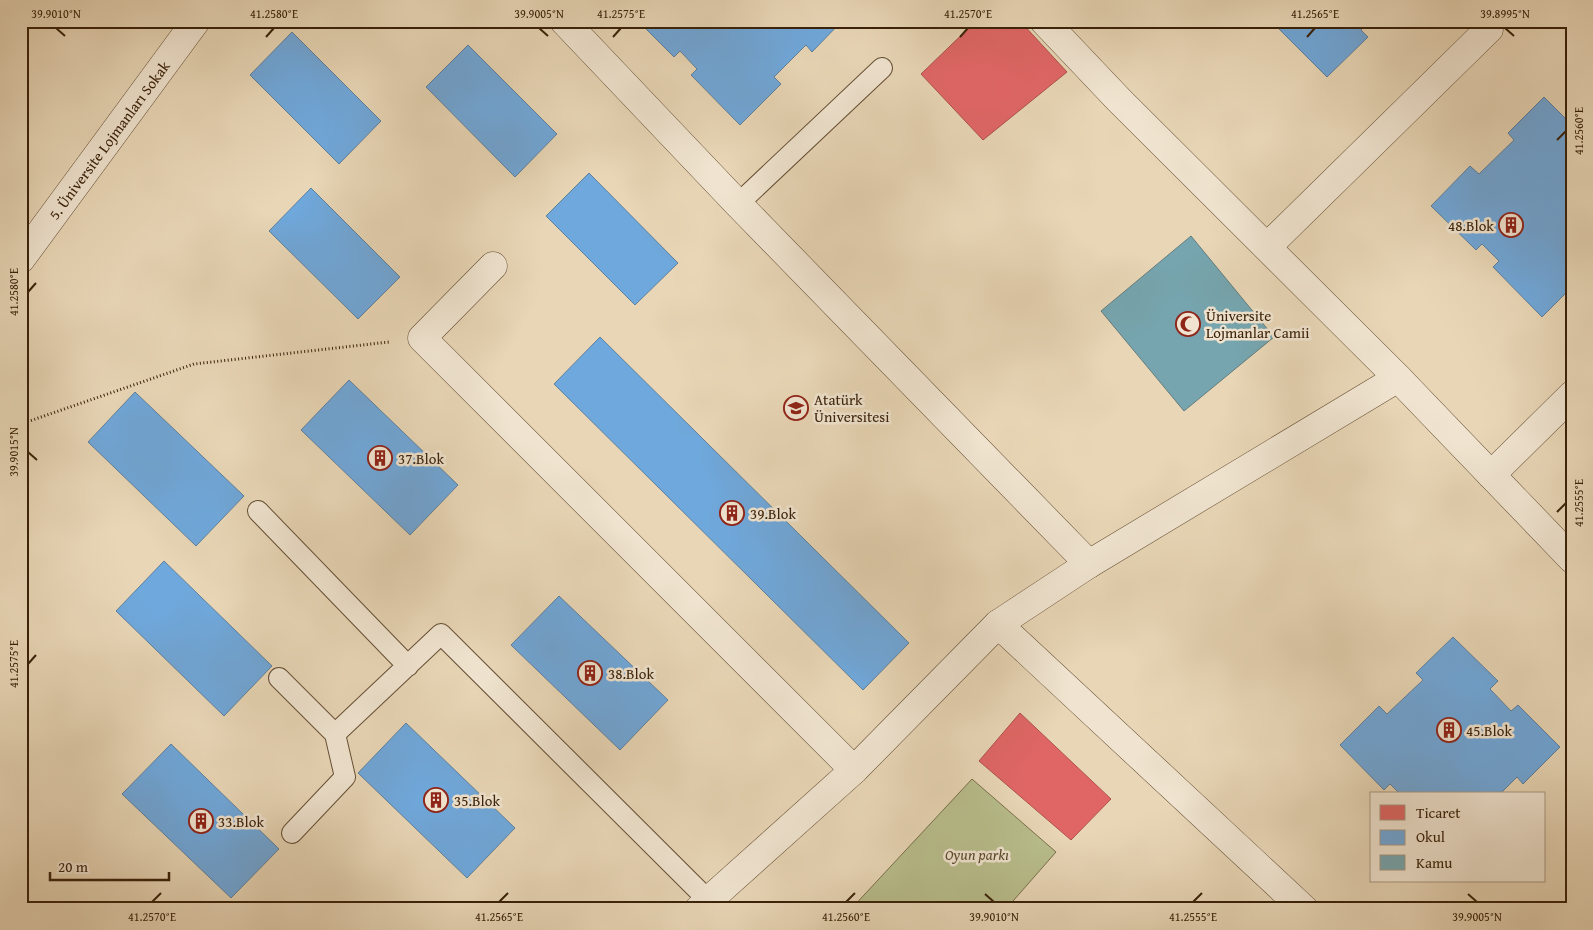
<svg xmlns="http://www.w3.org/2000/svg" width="1593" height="930" font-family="'Gentium Book Plus',serif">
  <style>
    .green { fill: #b8bd8c; stroke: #786f4a }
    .shops { fill: #e06666; stroke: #ae514a }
    .schools { fill: #6fa8dc; stroke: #5f809d }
    .public { fill: #76a5af; stroke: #647d7d }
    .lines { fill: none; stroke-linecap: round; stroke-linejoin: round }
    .service-casing { stroke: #654e34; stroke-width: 22 }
    .minor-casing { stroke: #654e34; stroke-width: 29 }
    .path { stroke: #392109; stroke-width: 3; stroke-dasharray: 1 2.5; stroke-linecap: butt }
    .service { stroke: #f0e4d0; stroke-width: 20 }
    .minor { stroke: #f0e4d0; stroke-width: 28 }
    .ticks { fill: none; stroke: #392109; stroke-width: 2 }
    .labels { text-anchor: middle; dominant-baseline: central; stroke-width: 5; stroke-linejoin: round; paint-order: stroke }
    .street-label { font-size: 15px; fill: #392109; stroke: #f0e4d0 }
    .poi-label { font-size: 15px; fill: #392109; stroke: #f0e4d0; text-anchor: start }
    .park-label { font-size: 15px; font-style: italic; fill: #59482a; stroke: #f0e4d0 }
    .neatline { fill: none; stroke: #392109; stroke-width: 2 }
    .ticks-label { font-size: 12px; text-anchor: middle; fill: #392109 }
  </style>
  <rect width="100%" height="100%" fill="#e8d6b6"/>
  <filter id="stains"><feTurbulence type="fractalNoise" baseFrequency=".004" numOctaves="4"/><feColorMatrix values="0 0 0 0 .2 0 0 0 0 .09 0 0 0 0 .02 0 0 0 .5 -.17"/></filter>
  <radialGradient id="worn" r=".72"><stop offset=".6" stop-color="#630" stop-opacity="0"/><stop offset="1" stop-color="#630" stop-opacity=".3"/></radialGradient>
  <!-- green -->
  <path class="green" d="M972 779 1056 852 1006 909H851Z"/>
  <!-- shops -->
  <path class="shops" d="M976 21H1020L1067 72 983 140 921 74Z
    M1020 713 1111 799 1071 840 979 761Z"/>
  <!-- schools -->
  <path class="schools" d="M638 21H842L812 52 806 45 774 77 781 84 740 125 691 75 697 69 680 51 674 57Z
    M1284 21H1369L1361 30 1368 37 1327 77 1277 27Z
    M292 32 381 121 339 164 250 75Z
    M468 45 557 134 515 177 426 87Z
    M1544 97 1572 125V287L1542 317 1493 267 1499 261 1482 244 1476 250 1431 206 1470 166 1479 174 1514 140 1508 133Z
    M589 173 678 263 635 305 546 216Z
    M311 188 400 277 358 319 269 231Z
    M600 337 909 643 863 690 554 384Z
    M349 380 458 485 410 535 301 430Z
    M135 392 244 496 196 546 88 442Z
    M164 561 272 666 224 716 116 611Z
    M559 596 668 700 620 750 511 645Z
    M1453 637 1498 681 1490 689 1511 711 1518 705 1560 747 1523 784 1517 777 1500 794H1400L1390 784 1384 790 1340 745 1379 706 1387 714 1423 680 1416 673Z
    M406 723 515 828 467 878 358 773Z
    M171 744 279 849 231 898 122 794Z"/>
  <!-- public -->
  <path class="public" d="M1191 236 1274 337 1184 411 1101 311Z"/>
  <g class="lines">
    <defs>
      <path id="service" d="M738 204 882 68
        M258 511 408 666
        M279 678 335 734
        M292 833 345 777 335 734 441 634 709 901"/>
      <g id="minor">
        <path d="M564 21 738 204 1089 564"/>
        <path d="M1044 21 1119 100 1398 378 1572 559"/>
        <path d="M1267 247 1489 29"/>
        <path id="s1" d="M21 259 196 21"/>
        <path d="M493 266 422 338 854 770"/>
        <path d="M1491 475 1572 395"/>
        <path d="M998 624 1304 909"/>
        <path d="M699 909 854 770 998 624 1089 564 1398 378"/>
      </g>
    </defs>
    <!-- service casing -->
    <use href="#service" class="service-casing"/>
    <!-- minor casing -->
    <use href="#minor" class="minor-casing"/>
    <!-- path -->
    <path class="path" d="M21 424 194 364 389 342"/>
    <!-- service -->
    <use href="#service" class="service"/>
    <!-- minor -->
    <use href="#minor" class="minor"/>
  </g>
  <!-- ticks -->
  <path class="ticks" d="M56 28 65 36M539 28 548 36M1505 28 1514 36M266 37 274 28M613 37 621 28M960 37 968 28M1307 37 1315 28M1557 140 1566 131M28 292 36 283M28 452 37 460M1557 512 1566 503M28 664 36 655M985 894 994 902M1468 894 1477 902M152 902 161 893M499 902 508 893M846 902 855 893M1193 902 1202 893"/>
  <!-- icons -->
  <defs>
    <symbol id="building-ring" viewBox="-11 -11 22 22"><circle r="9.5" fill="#f0e4d0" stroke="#8f2418" stroke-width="1.5"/><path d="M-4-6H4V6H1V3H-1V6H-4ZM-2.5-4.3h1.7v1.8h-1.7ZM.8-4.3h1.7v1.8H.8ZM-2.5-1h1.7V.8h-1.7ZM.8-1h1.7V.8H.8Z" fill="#8f2418"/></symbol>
    <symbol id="mosque-ring" viewBox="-11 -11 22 22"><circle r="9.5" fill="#f0e4d0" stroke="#8f2418" stroke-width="1.5"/><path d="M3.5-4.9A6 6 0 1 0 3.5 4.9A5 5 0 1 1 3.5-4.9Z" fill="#8f2418"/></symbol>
    <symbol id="university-ring" viewBox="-11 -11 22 22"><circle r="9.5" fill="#f0e4d0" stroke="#8f2418" stroke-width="1.5"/><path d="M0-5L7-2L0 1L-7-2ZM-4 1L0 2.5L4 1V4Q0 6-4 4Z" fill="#8f2418"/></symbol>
  </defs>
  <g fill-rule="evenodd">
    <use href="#building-ring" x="1497" y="211" width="28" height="28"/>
    <use href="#mosque-ring" x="1174" y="310" width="28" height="28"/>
    <use href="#university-ring" x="782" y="394" width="28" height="28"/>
    <use href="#building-ring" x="366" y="444" width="28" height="28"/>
    <use href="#building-ring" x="718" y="499" width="28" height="28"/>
    <use href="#building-ring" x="576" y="659" width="28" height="28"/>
    <use href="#building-ring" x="1435" y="716" width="28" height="28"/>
    <use href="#building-ring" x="422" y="786" width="28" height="28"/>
    <use href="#building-ring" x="187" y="807" width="28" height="28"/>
  </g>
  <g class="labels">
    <!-- street labels -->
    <g class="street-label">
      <text stroke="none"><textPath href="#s1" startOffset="148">5. Üniversite Lojmanları Sokak</textPath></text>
    </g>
    <!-- poi labels -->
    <g class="poi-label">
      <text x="1494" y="225" text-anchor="end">48.Blok</text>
      <text x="1206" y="315">Üniversite<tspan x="1206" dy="17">Lojmanlar Camii</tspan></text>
      <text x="814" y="399">Atatürk<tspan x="814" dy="17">Üniversitesi</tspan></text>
      <text x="398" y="458">37.Blok</text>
      <text x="750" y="513">39.Blok</text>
      <text x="608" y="673">38.Blok</text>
      <text x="1466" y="730">45.Blok</text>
      <text x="454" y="800">35.Blok</text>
      <text x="218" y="821">33.Blok</text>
    </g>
    <!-- park labels -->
    <g class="park-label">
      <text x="977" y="854">Oyun parkı</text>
    </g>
  </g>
  <!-- margin -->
  <rect width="1593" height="930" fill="none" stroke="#e8d6b6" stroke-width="55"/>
  <!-- legend -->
  <rect x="1370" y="792" width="175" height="90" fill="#f0e4d0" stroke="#a79680"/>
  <rect x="1380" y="805" width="25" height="15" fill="#e06666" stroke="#a79680"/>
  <text x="1416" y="818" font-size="15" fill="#392109">Ticaret</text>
  <rect x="1380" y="830" width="25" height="15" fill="#6fa8dc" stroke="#a79680"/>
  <text x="1416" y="842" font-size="15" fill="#392109">Okul</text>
  <rect x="1380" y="855" width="25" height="15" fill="#76a5af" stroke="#a79680"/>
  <text x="1416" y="868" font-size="15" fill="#392109">Kamu</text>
  <!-- scale -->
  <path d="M50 872v8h119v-8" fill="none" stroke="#392109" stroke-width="2.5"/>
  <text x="58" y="872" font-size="15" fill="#392109" stroke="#f0e4d0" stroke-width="4" paint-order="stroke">20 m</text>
  <rect x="28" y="28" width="1538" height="874" class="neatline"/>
  <g class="ticks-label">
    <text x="56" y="18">39.9010°N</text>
    <text x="274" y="18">41.2580°E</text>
    <text x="539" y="18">39.9005°N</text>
    <text x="621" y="18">41.2575°E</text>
    <text x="968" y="18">41.2570°E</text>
    <text x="1315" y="18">41.2565°E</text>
    <text x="1505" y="18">39.8995°N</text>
    <text transform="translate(1579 131) rotate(-90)" y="4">41.2560°E</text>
    <text transform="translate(14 292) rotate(-90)" y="4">41.2580°E</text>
    <text transform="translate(14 452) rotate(-90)" y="4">39.9015°N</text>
    <text transform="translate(1579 503) rotate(-90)" y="4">41.2555°E</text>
    <text transform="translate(14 664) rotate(-90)" y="4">41.2575°E</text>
    <text x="152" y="921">41.2570°E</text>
    <text x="499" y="921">41.2565°E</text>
    <text x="846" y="921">41.2560°E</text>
    <text x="994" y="921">39.9010°N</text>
    <text x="1193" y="921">41.2555°E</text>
    <text x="1477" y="921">39.9005°N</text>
  </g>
  <rect width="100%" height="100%" filter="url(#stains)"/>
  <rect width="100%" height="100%" fill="url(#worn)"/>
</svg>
